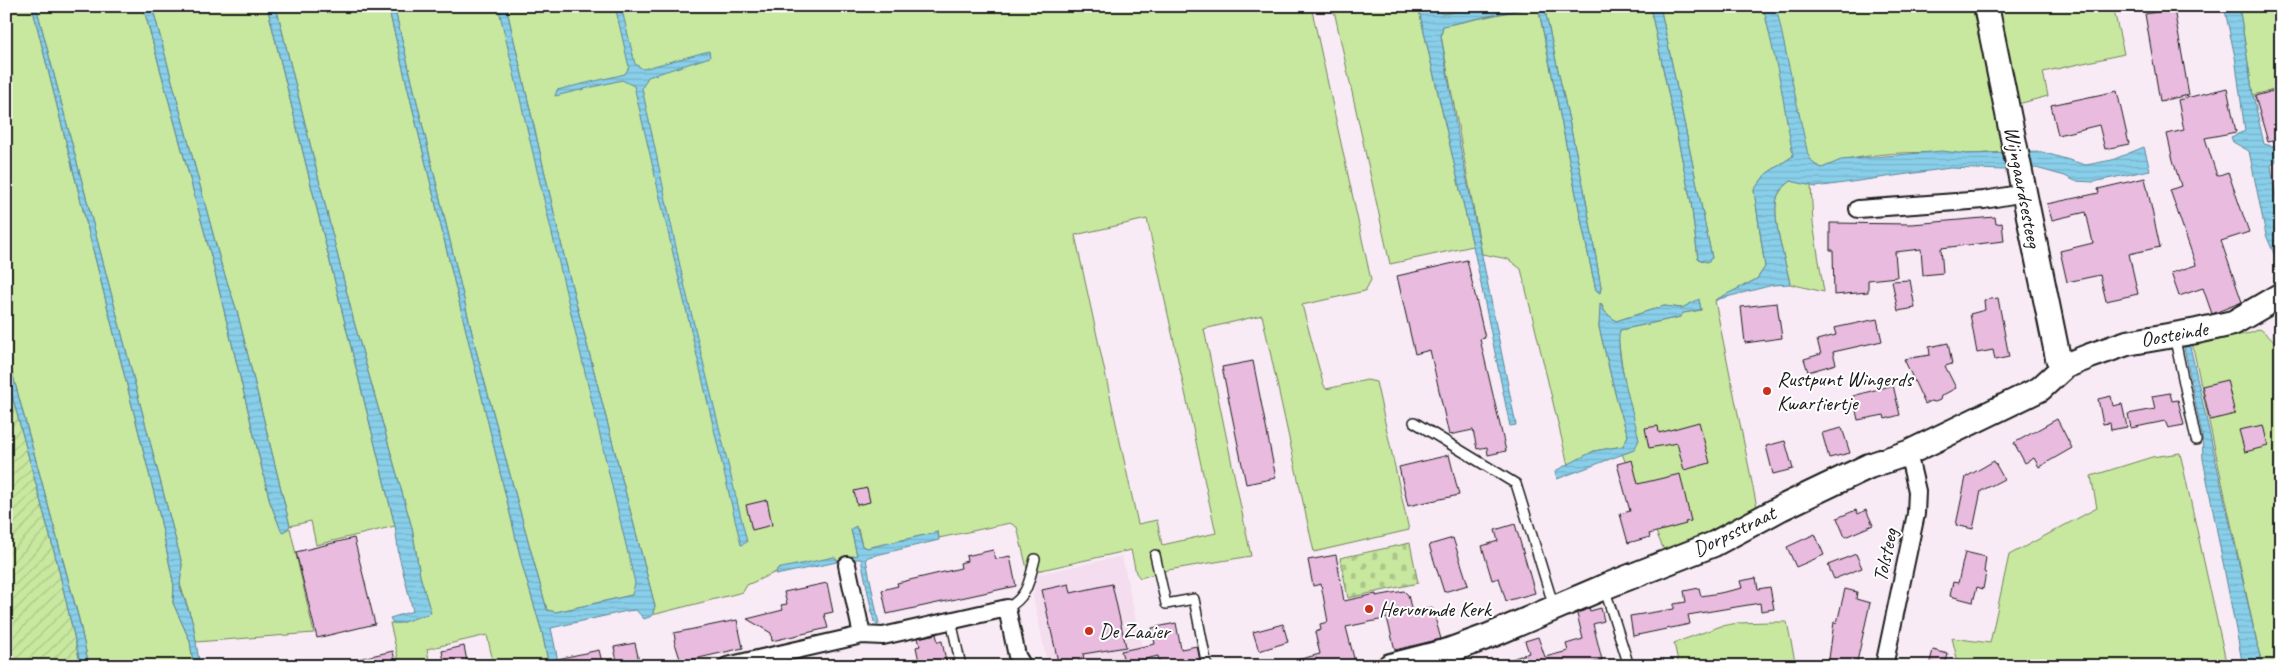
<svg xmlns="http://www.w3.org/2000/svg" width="2287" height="672" font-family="Caveat,sans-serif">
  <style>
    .built { fill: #f3ddee }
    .grass { fill: #c8e79f; stroke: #72825e; fill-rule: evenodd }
    .cemetery { fill: url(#cemetery-stones); stroke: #72825e }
    .garden { fill: url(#garden-furrows); stroke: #72825e }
    .water { fill: url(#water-rules); stroke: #5d8798 }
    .building { fill: #e8bbdf; stroke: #1c1c1c }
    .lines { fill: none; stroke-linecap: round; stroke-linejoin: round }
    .lane-casing { stroke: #1c1c1c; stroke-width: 12 }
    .street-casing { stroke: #1c1c1c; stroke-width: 20 }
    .secondary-casing { stroke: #1c1c1c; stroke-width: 28 }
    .lane { stroke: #fff; stroke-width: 9 }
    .street { stroke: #fff; stroke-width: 16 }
    .secondary { stroke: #fff; stroke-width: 24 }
    .poi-dot { fill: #c8321e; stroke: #fff; stroke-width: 2 }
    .labels { text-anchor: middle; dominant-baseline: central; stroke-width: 4; stroke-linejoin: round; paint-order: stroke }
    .street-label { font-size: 21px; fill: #1c1c1c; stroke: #fff }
    .poi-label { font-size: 21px; fill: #1c1c1c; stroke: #fff; text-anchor: start }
  </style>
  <defs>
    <pattern id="cemetery-stones" width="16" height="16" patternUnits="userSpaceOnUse" patternTransform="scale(1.25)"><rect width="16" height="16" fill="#c8e79f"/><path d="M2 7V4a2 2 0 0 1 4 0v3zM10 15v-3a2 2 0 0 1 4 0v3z" fill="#abc688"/></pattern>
    <pattern id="garden-furrows" width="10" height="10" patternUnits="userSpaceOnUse" patternTransform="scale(1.25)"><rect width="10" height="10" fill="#c8e79f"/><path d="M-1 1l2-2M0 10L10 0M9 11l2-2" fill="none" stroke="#abc688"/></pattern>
    <pattern id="water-rules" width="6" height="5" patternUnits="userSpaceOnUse" patternTransform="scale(1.25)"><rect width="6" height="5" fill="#89cfea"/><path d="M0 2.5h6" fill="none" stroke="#76b1c8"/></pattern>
  </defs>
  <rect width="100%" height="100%" fill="#f8ebf5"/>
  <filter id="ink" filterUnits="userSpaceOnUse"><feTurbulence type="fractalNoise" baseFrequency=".02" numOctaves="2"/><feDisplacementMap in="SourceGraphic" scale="10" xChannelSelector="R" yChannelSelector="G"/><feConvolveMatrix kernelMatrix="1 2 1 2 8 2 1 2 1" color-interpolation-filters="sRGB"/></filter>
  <g filter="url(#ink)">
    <!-- built -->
    <path class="built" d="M1122 556 1146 666H1048L1033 596 1038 574Z"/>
    <!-- grass -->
    <path class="grass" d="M6 6H32L159 513 174 586 173 603 190 641 193 662 199 661 201 666H89L79 619 6 350Z
      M36 6H143L211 256 270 502 282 532 290 528 314 633 196 642 193 623 180 584 182 564Z
      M152 6H267L395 526 316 545 311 521 290 526 237 311 221 264Z
      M276 6H388L523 567 542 632 549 666H494L487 635 427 649 430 666H400L390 623H400L430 612 420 576 412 528 354 322Z
      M394 6H499L646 603 636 585 632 595 556 612 547 610 477 354Z
      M506 6H1311L1371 280 1365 291 1302 305 1323 383 1326 389 1367 380 1376 382 1409 530 1314 552 1262 315 1204 329 1251 556 1168 570 1140 578 1136 573 1131 550 1028 573 1017 527 1010 523 939 538 938 532 867 548 862 546 858 529 851 530 857 555 838 560 836 558 776 572 747 585 743 592 652 615 655 606 565 260ZM1147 219 1216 533 1162 545 1157 520 1138 524 1075 235Z
      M1333 6H1485L1443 14 1431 7 1419 10 1473 246 1390 264Z
      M1538 6 1591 268 1596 290 1600 293 1601 287 1584 189 1544 6H1650L1691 202 1698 259 1707 262 1712 258 1660 6H1981L2012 152C1997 152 1981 154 1966 154 1921 151 1863 151 1822 168L1793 156 1766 174 1754 190 1765 267 1757 279 1715 301 1759 517 1667 557 1622 454 1634 450 1618 338 1620 330 1680 317 1683 313 1701 310 1699 300 1682 308 1664 306 1616 321 1605 312 1601 303 1599 327 1617 401 1628 436 1623 446 1594 451 1568 465 1521 269 1508 259 1482 254 1441 36 1443 26Z
      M1998 6H2113L2124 54 2043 72 2048 96 2018 104Z
      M2239 6H2280L2281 88 2253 95Z
      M1791 181 1811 185 1813 223 1824 292 1790 284C1786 262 1770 216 1778 195 1781 189 1786 185 1791 181Z
      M2260 329C2273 339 2278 345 2281 360V666H2264L2259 653 2192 343 2251 333Z
      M2180 453 2227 666H1959L1952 638 1990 643 2009 555 2097 508 2091 476 2152 457Z
      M1769 622H1787L1796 666H1679L1674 643 1721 626 1738 623Z"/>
    <!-- cemetery -->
    <path class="cemetery" d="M1410 543 1418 583 1348 598 1340 558Z"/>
    <!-- garden -->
    <path class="garden" d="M6 373 57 562 81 666H6Z"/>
    <!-- water -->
    <path class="water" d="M32 6H36L182 564 180 587 193 623 199 661 193 662 190 641 173 603 174 586 159 513Z
      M143 6H152L221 264 237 311 290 526 282 533 270 502 211 256Z
      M267 6H276L354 322 412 528 420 576 431 613 400 623H393L390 618 413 611 399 556 395 526Z
      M388 6H394L477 354 544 599 547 610 556 612 632 595 635 583 498 6H506L565 260 655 606 652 616 644 619 636 610 627 611 551 628 559 666H549L542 632 523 568Z
      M615 6H621L635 64 643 69 709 51 710 57 648 77 642 88 682 275 747 542 741 545 634 86 622 80 555 96 557 90 625 74 629 67Z
      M1485 6H1535L1443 26 1441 36 1457 131 1516 425 1510 426 1475 255 1419 10 1431 7 1443 14Z
      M1538 6H1544L1584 189 1601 287 1600 293 1596 290 1591 268Z
      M1650 6H1660L1712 258 1707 262 1698 259 1691 202Z
      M1763 6H1776L1808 155 1814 164 1822 168 1841 160 1942 151 1967 154 2042 152 2086 165 2112 160 2144 147 2150 170 2093 182 2075 181 2065 176 2036 168 2004 170 1950 168 1816 187 1791 181C1786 185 1781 189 1778 195 1770 216 1786 262 1790 284L1773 285 1715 300 1757 279 1765 267 1754 190 1766 174 1793 156 1780 81Z
      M2224 6H2239L2253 95 2264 144 2272 146 2281 144V159L2271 165 2274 188 2281 212V270L2266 235 2249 151 2233 142 2231 137 2245 131 2235 57Z
      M1699 299 1701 310 1683 313 1680 317 1620 330C1614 353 1634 414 1639 440L1634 450 1557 479 1555 471 1594 451 1623 446 1628 436 1617 401 1599 327 1600 304 1605 312 1616 321 1664 306 1682 308Z
      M2190 346 2259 653 2264 666H2245L2242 661 2203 459 2202 435 2184 347Z
      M6 350 79 620 89 666H81L57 562 6 373Z
      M856 526 862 546 867 548 938 532 939 540 868 557 866 559 879 624 877 625 874 622 861 559H850V557L857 555 851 529Z
      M834 557 838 560 837 562 776 575 777 569Z"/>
    <!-- building -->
    <path class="building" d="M2174 9 2189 95 2160 101 2145 14Z
      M2227 88 2236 132 2205 138 2217 176 2228 172 2249 232 2221 241 2242 302 2212 314 2203 288 2179 296 2171 273 2196 265 2170 190 2181 186 2173 160 2167 134 2184 130 2178 100Z
      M2281 89V139L2268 142 2255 96Z
      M2117 91 2129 144 2105 149 2099 125 2058 135 2051 105Z
      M2145 178 2160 247 2129 254 2138 294 2106 301 2100 275 2067 282 2060 251 2093 243 2086 212 2052 220 2047 204 2099 193 2098 189Z
      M1995 217 1996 224 2002 223 2004 241 1941 248 1943 273 1923 275 1921 249 1895 252 1897 277 1868 280V292L1834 295 1833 250H1830V223L1912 224Z
      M1467 260 1485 338 1480 339 1506 451 1488 455 1487 447 1477 449 1473 430 1449 435 1430 350 1415 354 1397 276Z
      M1910 280 1915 308 1898 311 1892 281Z
      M1998 298 2009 357 1995 360 1993 350 1977 353 1970 314 1985 310 1984 300Z
      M1777 303 1782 338 1745 343 1741 307Z
      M1877 319 1882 341 1833 352 1836 364 1808 372 1804 359 1821 354 1817 340 1836 335 1834 328Z
      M1948 343 1952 364 1945 366 1956 388 1941 396 1940 400 1935 402 1931 401 1925 404 1904 359 1930 355 1929 347Z
      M1253 361 1276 478 1246 484 1222 367Z
      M2227 380 2235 414 2210 420 2202 386Z
      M1893 385 1900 415 1885 419 1884 415 1858 420 1853 396Z
      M2170 393 2172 401 2178 400 2184 425 2168 428 2165 421 2131 428 2128 414 2155 409 2152 396Z
      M2111 396 2113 406 2122 404 2127 427 2111 430 2110 423 2103 424 2098 399Z
      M2057 419 2072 448 2039 467 2034 458 2025 463 2014 443Z
      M1699 422 1710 463 1684 470 1677 443 1649 448 1645 428 1658 426 1659 433Z
      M2263 425 2268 446 2245 452 2239 430Z
      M1842 428 1850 453 1829 458 1822 433Z
      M1785 441 1793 469 1773 474 1766 446Z
      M1449 455 1459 495 1408 506 1399 467Z
      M1632 460 1638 484 1680 474 1691 521 1685 522 1686 524 1649 534 1650 537 1628 543 1620 514 1630 511 1617 464Z
      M1994 461 2004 479 1981 491 1973 529 1956 525 1966 477Z
      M867 488 870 502 857 505 854 491Z
      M767 500 772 525 752 530 746 505Z
      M1856 510 1858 514 1866 510 1873 525 1845 537 1837 518Z
      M1515 524 1535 593 1506 601 1499 578 1492 580 1482 546 1498 541 1495 530Z
      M1815 534 1824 555 1796 567 1787 547Z
      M354 538 375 624 317 638 296 552Z
      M1453 538 1468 585 1444 592 1429 545Z
      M993 550 996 559 1010 556 1016 586 887 614 882 590 898 586 897 583 961 568 960 563 967 561 966 556Z
      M1965 552 1986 557 1984 572 1986 573 1983 589 1977 587 1973 602 1950 596 1953 582 1958 583Z
      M1856 554 1862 568 1834 579 1828 565Z
      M1336 555 1344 601 1376 594V596L1404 591 1408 595 1412 612 1432 607 1441 639 1395 650 1387 618 1379 620 1346 627 1355 662 1339 666H1294L1293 661 1320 654 1315 632 1321 630 1320 624 1328 622 1321 584 1313 586 1308 560Z
      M1756 578 1758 589 1770 587 1774 609 1761 611 1760 603 1688 615 1690 624 1633 636 1630 616 1674 609V604L1686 602 1684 591 1699 588 1701 596 1720 593 1742 588 1740 581Z
      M827 583 833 612 824 614 828 628 772 641 771 633 747 619 783 610 781 605 787 604 784 592Z
      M1069 584 1071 593 1112 584 1126 647 1083 654 1084 659 1078 661 1079 663 1059 666 1042 590Z
      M1845 589 1857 592 1856 599 1870 603 1856 666H1828L1834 622 1837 623Z
      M1589 608 1590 611 1601 608 1604 621 1593 624 1602 660 1582 666H1498L1497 664 1529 653 1525 641 1538 637 1545 657 1568 651 1566 644 1583 639 1577 614Z
      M737 620 743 648 681 662 674 640 675 639 674 633Z
      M1176 623 1181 649 1197 646 1201 666H1160L1158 656 1125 664 1121 651 1155 644 1152 628Z
      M1283 624 1288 642 1259 651 1253 632Z
      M936 634 938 642 942 641 947 666H920L916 647 920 646 918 638Z
      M635 643 640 666H618L614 647Z
      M464 646 468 666H445L442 651Z
      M599 650 602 662 592 664 593 666H554L553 660Z
      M1933 650 1948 654 1945 666 1930 662Z
      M393 651 396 666H354L353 660Z"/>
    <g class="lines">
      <defs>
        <path id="lane" d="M2174 335 2196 440
          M1414 422 1516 484 1554 607
          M1155 555 1166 604 1194 599 1207 666
          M1604 587 1629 666
          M1007 608C1028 597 1029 581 1035 559
          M951 620 961 666"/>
        <path id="street" d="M1858 209 1984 200 2024 193
          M847 565 862 635
          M727 666 862 635 883 636 1007 608 1017 656 1023 666
          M1884 666 1916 514 1917 491 1908 453"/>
        <path id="secondary" d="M1986 6 2058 358 2065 366
          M1390 666 1448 651 1489 636 1604 587 1714 544 1781 508 1869 466 1908 453 2040 389 2065 366 2090 356 2127 343 2197 331 2233 323 2281 295"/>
      </defs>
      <!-- lane casing -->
      <use href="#lane" class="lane-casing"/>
      <!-- street casing -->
      <use href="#street" class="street-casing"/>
      <!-- secondary casing -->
      <use href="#secondary" class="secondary-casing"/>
      <!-- lane -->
      <use href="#lane" class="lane"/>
      <!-- street -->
      <use href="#street" class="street"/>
      <!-- secondary -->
      <use href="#secondary" class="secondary"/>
    </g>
  </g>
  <!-- markers -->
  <g class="poi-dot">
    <circle cx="1767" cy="391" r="5"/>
    <circle cx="1369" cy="609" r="5"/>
    <circle cx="1089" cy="631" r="5"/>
  </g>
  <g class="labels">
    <!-- street labels -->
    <g class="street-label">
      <text transform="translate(2023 187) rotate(79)">Wijngaardsesteeg</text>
      <text transform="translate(2174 334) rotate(-10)">Oosteinde</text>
      <text transform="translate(1734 531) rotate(-26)">Dorpsstraat</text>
      <text transform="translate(1885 555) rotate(-78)">Tolsteeg</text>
    </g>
    <!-- poi labels -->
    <g class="poi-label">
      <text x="1777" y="379">Rustpunt Wingerds<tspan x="1777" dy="24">Kwartiertje</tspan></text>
      <text x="1379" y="609">Hervormde Kerk</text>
      <text x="1099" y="631">De Zaaier</text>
    </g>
  </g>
  <!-- margin -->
  <rect width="2287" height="672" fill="none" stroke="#fff" stroke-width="25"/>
  <rect x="12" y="12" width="2262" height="647" fill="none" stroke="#1c1c1c" stroke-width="2" filter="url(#ink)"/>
</svg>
